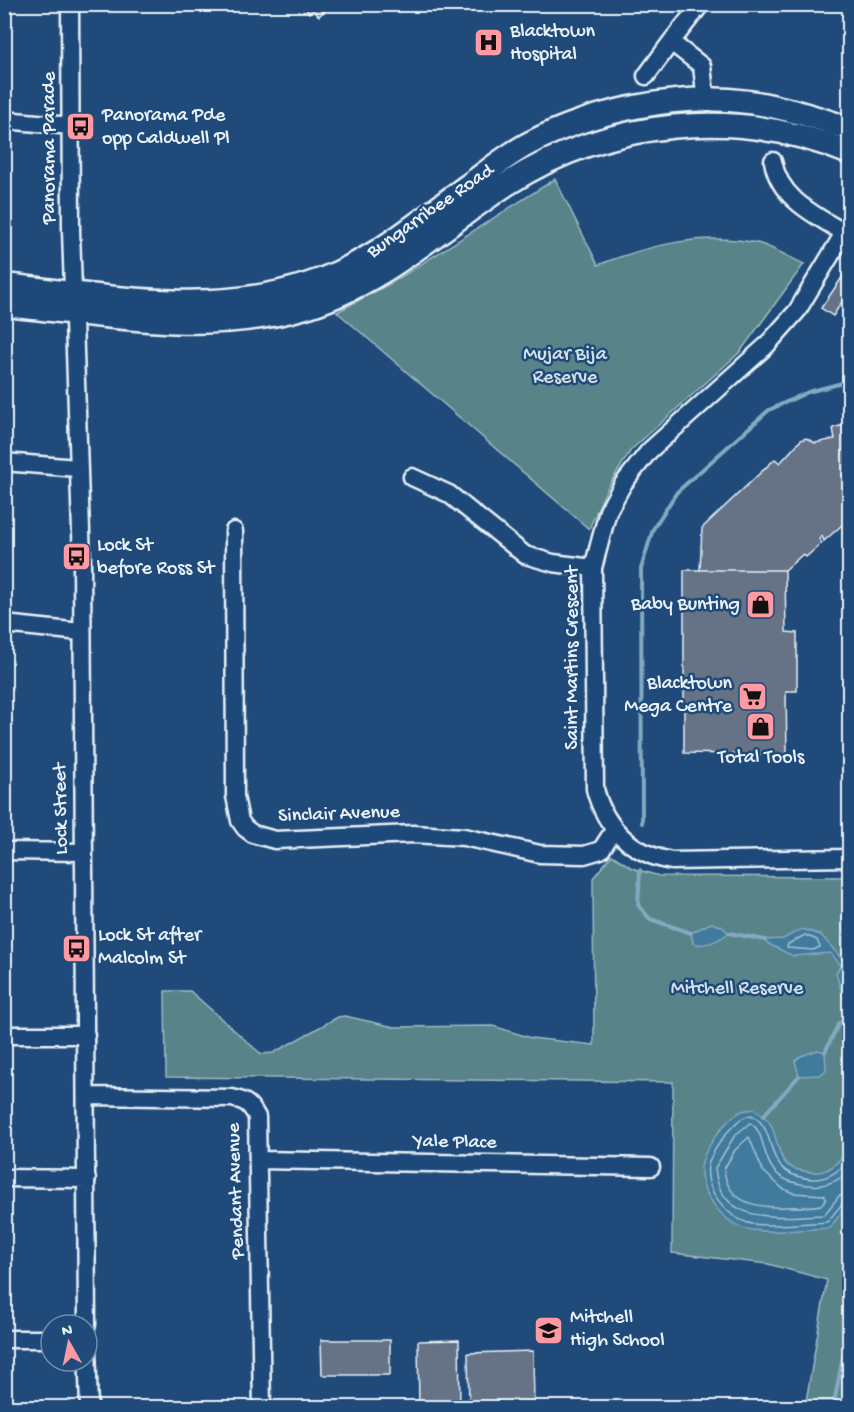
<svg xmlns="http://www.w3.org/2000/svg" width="854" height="1412" font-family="'Gochi Hand',sans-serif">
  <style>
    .green { fill: #598389; stroke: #a0bac0; stroke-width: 1.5 }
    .water { fill: #417a9c; stroke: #84aac1; stroke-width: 1.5 }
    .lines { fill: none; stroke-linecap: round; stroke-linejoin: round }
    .shore { stroke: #a5c1d3; stroke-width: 1.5 }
    .stream { stroke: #84aac1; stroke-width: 4 }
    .building { fill: #667285; stroke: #e8f1f8; stroke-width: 1.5 }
    .minor-casing { stroke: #e8f1f8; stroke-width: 21 }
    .major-casing { stroke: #e8f1f8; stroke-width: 27 }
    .minor { stroke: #1f4a7a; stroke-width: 16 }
    .major { stroke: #1f4a7a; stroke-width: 22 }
    .labels { text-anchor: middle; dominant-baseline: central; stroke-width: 5; stroke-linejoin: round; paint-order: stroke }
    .poi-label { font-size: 20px; fill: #e8f1f8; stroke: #1f4a7a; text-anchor: start }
    .street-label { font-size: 20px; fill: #e8f1f8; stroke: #1f4a7a }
    .park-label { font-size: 20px; fill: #d3e0e7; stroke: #1f4a7a }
  </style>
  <rect width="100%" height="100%" fill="#1f4a7a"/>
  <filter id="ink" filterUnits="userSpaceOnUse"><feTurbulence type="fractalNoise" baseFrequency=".0167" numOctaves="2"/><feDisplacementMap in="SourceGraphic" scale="12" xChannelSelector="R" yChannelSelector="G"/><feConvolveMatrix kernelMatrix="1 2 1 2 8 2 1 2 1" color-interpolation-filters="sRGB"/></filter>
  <g filter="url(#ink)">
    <!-- green -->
    <path class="green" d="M555 179 598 265C649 245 702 232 757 243 773 247 790 258 804 264L740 352 631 450 606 490 589 529 337 312 393 282Z
      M612 855 632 868 659 876 849 877V1407H805L827 1280 768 1264 672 1253 673 1082 166 1077 165 991H190L261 1054 273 1053 338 1017 345 1016 394 1027 493 1026 531 1038 594 1045 593 878Z"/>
    <!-- water -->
    <path class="water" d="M711 923 721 926 729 933C719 940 705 948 693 943L691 933Z
      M802 929 821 935 849 967V1007L840 1024 846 1008 836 973 841 965 830 953 793 956 766 943 765 940 783 939Z
      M818 1050 825 1052 826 1070 820 1075 799 1076 795 1061 801 1056Z
      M754 1109C760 1113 768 1118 771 1125 783 1152 774 1170 813 1172 831 1174 841 1159 849 1146V1202L830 1228C806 1229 770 1234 747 1229 723 1223 699 1192 701 1167 703 1150 725 1120 740 1112 744 1110 750 1110 754 1109Z"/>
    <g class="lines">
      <!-- shore -->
      <path class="shore" d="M805 935 817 940 820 947 813 950 787 948 788 944Z
        M749 1137 763 1171 782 1188 793 1193 824 1195 826 1199 821 1205C811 1207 799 1207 788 1207 760 1208 727 1205 724 1169L735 1150Z
        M850 1158C842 1169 829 1179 815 1179 756 1176 783 1131 751 1115 740 1117 733 1126 726 1134 719 1143 710 1155 708 1166 704 1189 727 1217 748 1223 765 1228 808 1223 827 1222L843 1203 850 1201
        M850 1170C838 1182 824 1187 808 1185 752 1180 773 1136 750 1123L735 1135 715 1168C720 1228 782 1216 824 1215L839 1196 850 1193"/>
      <!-- stream -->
      <path class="stream" d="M642 823 641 569 653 529 677 492 769 410 808 392 850 381
        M640 870 638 905 650 919 691 933
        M729 933 765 940
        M825 1052 839 1023
        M763 1116 799 1076
        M833 1408 850 1321"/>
    </g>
    <!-- building -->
    <path class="building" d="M302 4H332L319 16 313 10 309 13Z
      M850 266V300L845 297 833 316 821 308Z
      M850 423V518L824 541 822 536 819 539 822 543 806 557 803 554 785 570H700L702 528 775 459 780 463 801 440 806 438 815 443 835 439 833 428Z
      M684 570H785L786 632 797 633V691H786L787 755 684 753Z
      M850 648V814H844V654Z
      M321 1340H390V1375H322Z
      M459 1340 460 1408H419L418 1341Z
      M533 1351 534 1408H469L468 1353Z"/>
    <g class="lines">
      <defs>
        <path id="minor" d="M70 4 71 230 82 562 87 1325
          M701 4 671 42 702 66 706 101
          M646 76 671 42
          M4 120 71 126
          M773 161C779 198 813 214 843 232
          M850 223 797 311 766 346 649 451 623 484 608 511 593 568 595 789C605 828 632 854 672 861L850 858
          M4 462 77 468
          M412 477 449 494 525 555 553 563 593 568
          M234 531 235 796 240 821 245 828 253 834 275 840 413 834 464 837 540 854 584 855 601 850 614 830
          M4 624 81 632
          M4 851 83 852
          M4 1035H86
          M86 1096 232 1098C246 1101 250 1104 257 1117L262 1408
          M258 1160 651 1167
          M4 1178 87 1179
          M4 1339H51
          M87 1346 89 1408"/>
        <path id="major" d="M4 285C106 296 210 317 309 284 369 265 417 223 466 187 487 172 508 154 530 143 592 111 679 92 749 102 784 107 816 117 850 129
          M4 305C102 314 206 336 302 308 381 286 440 228 507 184 608 119 738 106 850 153"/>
      </defs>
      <!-- minor casing -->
      <use href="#minor" class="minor-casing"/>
      <!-- major casing -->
      <use href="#major" class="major-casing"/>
      <!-- minor -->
      <use href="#minor" class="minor"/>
      <!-- major -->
      <use href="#major" class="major"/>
    </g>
  </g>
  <!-- icons -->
  <defs>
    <symbol id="hospital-square" viewBox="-11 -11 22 22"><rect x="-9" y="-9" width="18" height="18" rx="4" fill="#ff9aa2" stroke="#1f4a7a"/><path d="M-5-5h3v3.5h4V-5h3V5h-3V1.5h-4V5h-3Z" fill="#111"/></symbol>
    <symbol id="bus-square" viewBox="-11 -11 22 22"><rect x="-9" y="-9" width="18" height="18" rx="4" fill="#ff9aa2" stroke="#1f4a7a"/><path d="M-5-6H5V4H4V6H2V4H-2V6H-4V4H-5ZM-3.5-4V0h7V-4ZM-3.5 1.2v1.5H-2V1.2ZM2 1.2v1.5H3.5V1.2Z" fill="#111"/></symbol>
    <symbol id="shop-square" viewBox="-11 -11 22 22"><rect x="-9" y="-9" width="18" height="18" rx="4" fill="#ff9aa2" stroke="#1f4a7a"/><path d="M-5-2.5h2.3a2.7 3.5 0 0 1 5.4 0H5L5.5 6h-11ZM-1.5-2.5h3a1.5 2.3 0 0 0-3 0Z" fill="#111"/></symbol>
    <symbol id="supermarket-square" viewBox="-11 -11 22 22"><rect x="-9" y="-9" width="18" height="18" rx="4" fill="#ff9aa2" stroke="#1f4a7a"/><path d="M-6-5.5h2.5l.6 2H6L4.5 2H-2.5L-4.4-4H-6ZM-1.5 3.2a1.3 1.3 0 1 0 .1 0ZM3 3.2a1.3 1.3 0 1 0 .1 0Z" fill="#111"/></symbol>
    <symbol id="school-square" viewBox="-11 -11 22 22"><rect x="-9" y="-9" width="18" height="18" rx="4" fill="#ff9aa2" stroke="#1f4a7a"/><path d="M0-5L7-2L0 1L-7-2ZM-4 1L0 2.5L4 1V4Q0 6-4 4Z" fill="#111"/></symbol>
  </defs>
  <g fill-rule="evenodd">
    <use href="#hospital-square" x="472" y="26" width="33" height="33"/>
    <use href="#bus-square" x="64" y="110" width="33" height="33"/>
    <use href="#bus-square" x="60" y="540" width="33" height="33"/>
    <use href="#shop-square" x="744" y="588" width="33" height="33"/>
    <use href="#supermarket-square" x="736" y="680" width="33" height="33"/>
    <use href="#shop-square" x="744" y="710" width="33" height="33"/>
    <use href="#bus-square" x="60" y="932" width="33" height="33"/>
    <use href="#school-square" x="532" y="1314" width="33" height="33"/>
  </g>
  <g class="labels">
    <!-- poi labels -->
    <g class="poi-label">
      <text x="510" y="32">Blacktown<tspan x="510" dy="23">Hospital</tspan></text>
      <text x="102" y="116">Panorama Pde<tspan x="102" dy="23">opp Caldwell Pl</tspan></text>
      <text x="97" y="546">Lock St<tspan x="97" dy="23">before Ross St</tspan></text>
      <text x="740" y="605" text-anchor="end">Baby Bunting</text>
      <text x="732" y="684" text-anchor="end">Blacktown<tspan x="732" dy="23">Mega Centre</tspan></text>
      <text x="761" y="758" text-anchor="middle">Total Tools</text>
      <text x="98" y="936">Lock St after<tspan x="98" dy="23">Malcolm St</tspan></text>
      <text x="570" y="1318">Mitchell<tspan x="570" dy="23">High School</tspan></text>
    </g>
    <!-- street labels -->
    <g class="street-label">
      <text transform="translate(50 148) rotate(-90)">Panorama Parade</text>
      <text transform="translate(431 212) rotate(-35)">Bungarribee Road</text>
      <text transform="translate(573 658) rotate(-90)">Saint Martins Crescent</text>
      <text transform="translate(62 809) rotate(-91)">Lock Street</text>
      <text transform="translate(339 815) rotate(-2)">Sinclair Avenue</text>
      <text transform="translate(455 1143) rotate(1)">Yale Place</text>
      <text transform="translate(237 1191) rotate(-92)">Pendant Avenue</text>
    </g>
    <!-- park labels -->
    <g class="park-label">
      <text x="565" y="355">Mujar Bija<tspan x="565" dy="23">Reserve</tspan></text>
      <text x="737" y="989">Mitchell Reserve</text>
    </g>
  </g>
  <!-- margin -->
  <rect width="854" height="1412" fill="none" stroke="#1f4a7a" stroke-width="24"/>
  <rect x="12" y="12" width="830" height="1388" fill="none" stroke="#e8f1f8" stroke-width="2" filter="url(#ink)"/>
  <!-- north arrow -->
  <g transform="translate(69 1343) rotate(351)"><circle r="28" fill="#1f4a7a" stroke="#6f8dac" stroke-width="1.5"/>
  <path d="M0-4.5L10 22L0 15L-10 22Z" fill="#ff9aa2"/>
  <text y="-9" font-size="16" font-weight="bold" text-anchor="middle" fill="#e8f1f8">N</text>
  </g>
</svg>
